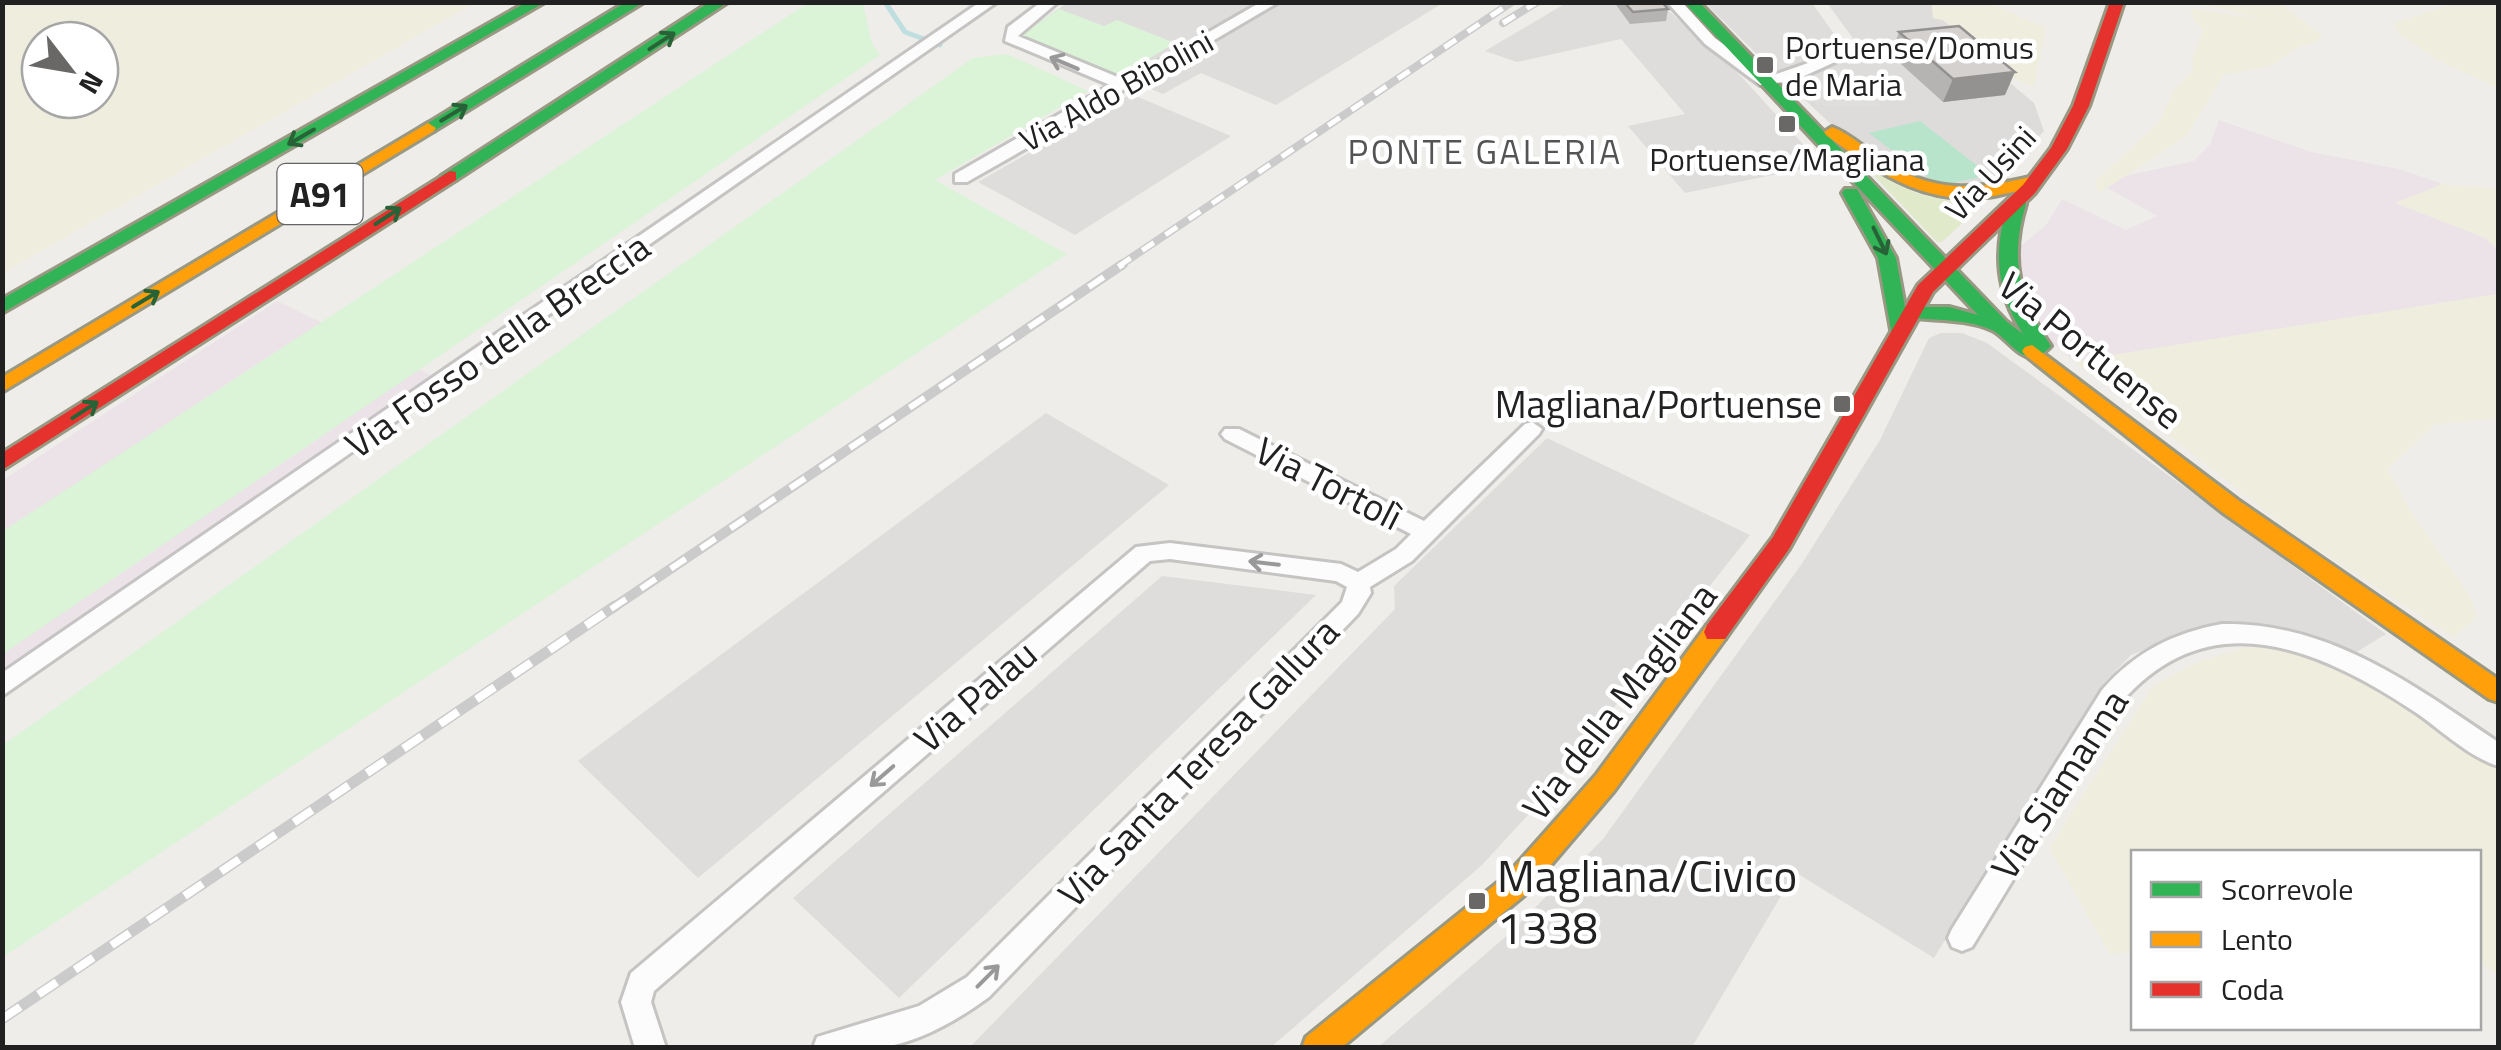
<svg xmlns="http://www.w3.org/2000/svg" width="2501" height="1050" font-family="'Titillium Web',sans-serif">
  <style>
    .residential { fill: #dedddb }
    .industrial { fill: #ece3e9 }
    .religious { fill: #dddcdb }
    .farmland { fill: #eeedde; fill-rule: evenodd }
    .grass { fill: #e0eacb }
    .park { fill: #dbf3d7 }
    .pitch { fill: #b7e4cb }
    .parking { fill: #dfdedd }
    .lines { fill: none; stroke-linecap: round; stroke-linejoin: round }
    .stream { stroke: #bfdee0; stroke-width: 5 }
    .street-casing { stroke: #c5c4c2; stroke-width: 6 }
    .fast-casing { stroke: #999882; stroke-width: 6 }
    .slow-casing { stroke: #999882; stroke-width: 6 }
    .jam-casing { stroke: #999882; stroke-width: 6 }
    .street { fill: #fdfcfc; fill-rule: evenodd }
    .fast { fill: #30b455; fill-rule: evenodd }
    .slow { fill: #ff9f0a; fill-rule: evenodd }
    .jam { fill: #e5322d; fill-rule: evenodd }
    .rail-far2-casing { stroke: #cbcbcb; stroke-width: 8 }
    .rail-far1-casing { stroke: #cbcbcb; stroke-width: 10 }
    .rail-casing { stroke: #cbcbcb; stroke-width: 11 }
    .rail-far2 { stroke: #fff; stroke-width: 5; stroke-dasharray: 14; stroke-linecap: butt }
    .rail-far1 { stroke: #fff; stroke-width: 6; stroke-dasharray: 18; stroke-linecap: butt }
    .rail { stroke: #fff; stroke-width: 8; stroke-dasharray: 22; stroke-linecap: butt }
    .wall { fill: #b6b4b2 }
    .shaded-wall { fill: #949291 }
    .building { fill: #d4d1cf; stroke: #949291; stroke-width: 2.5 }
    .oneway { stroke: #286338 }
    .oneway2 { stroke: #9a9999 }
    .poi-dot { fill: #696867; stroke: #fff; stroke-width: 4 }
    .labels { text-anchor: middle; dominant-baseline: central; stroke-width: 9; stroke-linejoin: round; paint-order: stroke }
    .far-poi-label { font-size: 32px; fill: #212121; stroke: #fff; text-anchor: start }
    .far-street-label { font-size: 32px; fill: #212121; stroke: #fff }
    .far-quarter-label { font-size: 35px; letter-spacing: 2.5px; fill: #545454; stroke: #fff }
    .shield { fill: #fff; stroke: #646464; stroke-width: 2.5 }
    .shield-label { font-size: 35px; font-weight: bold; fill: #212121 }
    .street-label { font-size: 38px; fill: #212121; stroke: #fff }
    .poi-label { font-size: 38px; fill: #212121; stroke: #fff; text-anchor: end }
    .near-poi-label { font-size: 45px; fill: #212121; stroke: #fff; text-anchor: start }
  </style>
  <rect width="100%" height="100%" fill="#efedea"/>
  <!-- residential -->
  <path class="residential" d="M1067 3H1443L1276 105 1201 73 1163 94 1021 35Z
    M1566 3H1660L1737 72 1822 165 1685 193 1628 126 1685 114 1621 39 1517 62 1485 51Z
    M1812 3 1837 38 1835 46 1829 55 1775 72 1706 4Z
    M1827 3H1932L1933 18 1943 20 1959 33 1858 45Z
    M1131 94 1231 136 1075 235 978 182Z
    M1941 333H1962L1987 343 2386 634 2355 653 2306 636 2232 625 2178 636 2131 655 2104 683 1934 958 1795 872 1692 1047 1377 1048 1511 932 1603 839 1801 565 1880 440 1929 338Z
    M1046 413 1169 485 698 878 578 761Z
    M1547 438 1750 535 1538 804 1482 865 1271 1047H970L1395 609 1394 586Z
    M1162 576 1316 595 899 998 793 898Z"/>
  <!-- industrial -->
  <path class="industrial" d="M2219 120 2311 152 2399 169 2443 184 2397 203 2485 238 2498 250V294L2074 361 2035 328 2011 268 2017 249 2046 225 2062 199 2126 230 2157 216 2106 187 2120 177 2194 161 2210 144Z
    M277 301 431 375 3 671V480Z"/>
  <!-- religious -->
  <path class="religious" d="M1951 34 2034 103 2044 131 2014 163 1977 188 1963 192 1896 172 1832 125 1790 86 1858 45Z"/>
  <!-- farmland -->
  <path class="farmland" d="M3 2H475V3L3 273ZM100 40V100H40V40Z
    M2460 2 2498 3V88L2437 60 2398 33 2393 23Z
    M1932 3H1989L2046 28 2034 87 2020 82 1943 20 1933 18Z
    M2200 3H2281L2322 35 2319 41 2297 48 2271 66 2224 75 2186 137 2099 193 2095 182 2159 122 2174 89 2193 71 2192 60 2203 29 2194 21 2191 8 2259 19Z
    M2443 184 2498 189V250L2485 238 2395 203Z
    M2498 294V418L2434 425 2388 469 2410 510 2470 596 2477 617 2454 638 2292 532 2074 361Z
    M2246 647 2290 651 2336 668 2393 696 2498 764V975L2479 962 2478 852H2134L2133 951 2110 955 2049 848 2153 686 2195 663Z"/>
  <!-- grass -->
  <path class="grass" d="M1860 161C1900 191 1938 206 1987 200L1942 242H1937Z"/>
  <!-- park -->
  <path class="park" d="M808 3H863L872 44 880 55 3 654V531Z
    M1059 9 1104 26 1117 20 1175 43 1118 77 1021 35Z
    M1007 54 1088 91 935 180 1067 254 3 957V745L973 58Z"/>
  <!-- pitch -->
  <path class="pitch" d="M1920 121 1989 175 1939 186 1869 133Z"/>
  <!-- parking -->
  <path class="parking" d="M1834 67H1844L1884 107 1817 105 1794 85Z"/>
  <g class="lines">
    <!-- stream -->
    <path class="stream" d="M885 2 905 32 940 45"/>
    <defs>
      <path id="street" d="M980 2H997L2 696V673Z
        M1041 2H1058L1018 36 1120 78 1148 67 1261 2H1279L1158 73 1126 86 1118 96 967 182H955V174L1110 85 1005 41 1008 27Z
        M1667 2H1682L1715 38 1768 77 1831 55 1844 58 1793 81 1760 85 1705 44Z
        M1532 422 1542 429 1539 434 1412 561 1370 587 1371 593 1358 614 989 997C959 1019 920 1042 883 1047 861 1050 835 1048 813 1048L817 1037 919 1006 967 977 1342 602 1347 587 1336 581 1170 559 1150 561 654 991 651 1002 666 1048H635L621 1002 631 973 1136 547 1170 543 1341 564 1358 572 1396 549 1411 534 1225 439 1221 434 1225 429H1239L1424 521 1525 424Z
        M2222 624C2330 622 2413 685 2498 742V766C2469 757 2440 729 2415 712 2319 648 2208 600 2120 704L1972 947 1962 951 1952 947 1948 938 1952 929 2102 690C2135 652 2173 633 2222 624Z"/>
      <path id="fast" d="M527 2H545L2 313V299Z
        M626 2H644L434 131 420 128Z
        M710 2H728L456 180 450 181 441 176Z
        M1684 2H1699L2007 322 2023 334C1996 292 1993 251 2008 204L2011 200H2023L2026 204C2009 259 2019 299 2051 346 2046 351 2040 357 2032 357 2017 357 2005 336 1992 330 1965 318 1935 321 1906 317V335H1892L1878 258 1842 193 1845 189H1857L1896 258 1905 307H1949L1978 315Z"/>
      <path id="slow" d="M428 123 436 128 434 131 2 392V377Z
        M1832 127C1851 134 1868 151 1885 162 1934 193 1976 190 2030 177L2039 182C2029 189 2015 192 2003 194 1933 211 1880 175 1826 135L1824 132Z
        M2032 345 2238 500 2498 679V702L2489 699 2222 512 2025 355 2022 351 2025 347Z
        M1716 623 1725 625 1728 632 1725 639 1614 791 1527 893 1341 1048H1302L1306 1037 1507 875 1596 775 1707 625Z"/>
      <path id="jam" d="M2110 2H2124L2089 106 2067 149 2035 193 1933 292 1789 549 1725 639H1707L1704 632 1707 625 1773 537 1918 285 2023 185 2051 148 2073 106Z
        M450 171 456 172V180L2 470V453Z"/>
    </defs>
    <!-- street casing -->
    <use href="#street" class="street-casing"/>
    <!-- fast casing -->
    <use href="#fast" class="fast-casing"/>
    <!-- slow casing -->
    <use href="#slow" class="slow-casing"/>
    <!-- jam casing -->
    <use href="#jam" class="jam-casing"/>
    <!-- street -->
    <use href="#street" class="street"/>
    <!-- fast -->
    <use href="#fast" class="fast"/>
    <!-- slow -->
    <use href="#slow" class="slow"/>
    <!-- jam -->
    <use href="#jam" class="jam"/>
    <defs>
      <path id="rail-far2" d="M1503 23 1537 2
        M1119 266 1512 2"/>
      <path id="rail-far1" d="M611 609 1123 264"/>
      <path id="rail" d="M2 1019 615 606"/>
    </defs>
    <!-- rail-far2 casing -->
    <use href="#rail-far2" class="rail-far2-casing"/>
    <!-- rail-far1 casing -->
    <use href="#rail-far1" class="rail-far1-casing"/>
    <!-- rail casing -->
    <use href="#rail" class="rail-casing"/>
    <!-- rail-far2 -->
    <use href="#rail-far2" class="rail-far2"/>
    <!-- rail-far1 -->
    <use href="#rail-far1" class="rail-far1"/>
    <!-- rail -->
    <use href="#rail" class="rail"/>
  </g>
  <!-- wall -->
  <path class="wall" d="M1614 2H1662L1668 9 1666 21 1630 24Z
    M1899 32 2005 95 1943 102 1891 55Z"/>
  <!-- shaded-wall -->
  <path class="shaded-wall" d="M2015 72 2005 95 1943 102 1953 79Z"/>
  <!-- building -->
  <path class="building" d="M1624 2H1662L1668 9 1633 12Z
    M1959 26 2015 72 1953 79 1899 32Z"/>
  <!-- one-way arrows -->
  <defs><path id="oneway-shaft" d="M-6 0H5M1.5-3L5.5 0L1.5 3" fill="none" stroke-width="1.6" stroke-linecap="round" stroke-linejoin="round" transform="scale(2.5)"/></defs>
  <g class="oneway">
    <use href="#oneway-shaft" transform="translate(662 41) rotate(-33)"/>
    <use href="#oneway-shaft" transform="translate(454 113) rotate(-31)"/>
    <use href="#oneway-shaft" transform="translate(301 137) rotate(150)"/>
    <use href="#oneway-shaft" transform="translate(388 216) rotate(-33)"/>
    <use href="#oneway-shaft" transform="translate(1880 241) rotate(64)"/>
    <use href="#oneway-shaft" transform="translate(146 299) rotate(-31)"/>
    <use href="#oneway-shaft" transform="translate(85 410) rotate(-33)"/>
  </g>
  <g class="oneway2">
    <use href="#oneway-shaft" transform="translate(1064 63) rotate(-157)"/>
    <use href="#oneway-shaft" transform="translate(1264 563) rotate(-173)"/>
    <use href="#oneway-shaft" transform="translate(882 776) rotate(139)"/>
    <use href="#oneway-shaft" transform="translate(988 976) rotate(-45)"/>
  </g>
  <!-- markers -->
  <g class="poi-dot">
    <rect x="1755" y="55" width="20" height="20" rx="5"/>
    <rect x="1777" y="114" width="20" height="20" rx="5"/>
    <rect x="1832" y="394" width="20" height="20" rx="5"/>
    <rect x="1467" y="891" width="20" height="20" rx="5"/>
  </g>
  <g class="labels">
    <!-- far-poi labels -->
    <g class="far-poi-label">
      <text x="1785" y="47">Portuense/Domus<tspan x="1785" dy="37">de Maria</tspan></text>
      <text x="1787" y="159" text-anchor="middle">Portuense/Magliana</text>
    </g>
    <!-- far-street labels -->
    <g class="far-street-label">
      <text transform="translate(1116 90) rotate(-29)">Via Aldo Bibolini</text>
      <text transform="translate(1990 173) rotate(-47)">Via Usini</text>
    </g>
    <!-- far-quarter labels -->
    <g class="far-quarter-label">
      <text x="1485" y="151">PONTE GALERIA</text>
    </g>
    <!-- shield labels -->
    <rect class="shield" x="277.5" y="164" width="85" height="60" rx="8"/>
    <g class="shield-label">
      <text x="320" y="194">A91</text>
    </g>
    <!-- street labels -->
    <g class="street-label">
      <text transform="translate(497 345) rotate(-35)">Via Fosso della Breccia</text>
      <text transform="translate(2091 350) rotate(39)">Via Portuense</text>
      <text transform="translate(1329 483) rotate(27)">Via Tortolì</text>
      <text transform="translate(975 696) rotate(-41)">Via Palau</text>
      <text transform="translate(1619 701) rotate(-52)">Via della Magliana</text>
      <text transform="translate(1198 762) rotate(-46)">Via Santa Teresa Gallura</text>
      <text transform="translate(2059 784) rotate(-57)">Via Siamanna</text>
    </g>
    <!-- poi labels -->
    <g class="poi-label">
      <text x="1822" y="404">Magliana/Portuense</text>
    </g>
    <!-- near-poi labels -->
    <g class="near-poi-label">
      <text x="1497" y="875">Magliana/Civico<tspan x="1497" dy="52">1338</tspan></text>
    </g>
  </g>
  <!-- border -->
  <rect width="2501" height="1050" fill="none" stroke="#212121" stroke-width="10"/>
  <!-- legend -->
  <rect x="2131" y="850" width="350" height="180" fill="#ffffff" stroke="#a6a6a6" stroke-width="2.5"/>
  <rect x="2151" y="882" width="50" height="15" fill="#30b455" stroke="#a6a6a6" stroke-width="2.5"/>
  <text x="2221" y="900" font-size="30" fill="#212121">Scorrevole</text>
  <rect x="2151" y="932" width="50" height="15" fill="#ff9f0a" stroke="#a6a6a6" stroke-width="2.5"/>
  <text x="2221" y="950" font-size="30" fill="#212121">Lento</text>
  <rect x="2151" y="982" width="50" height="15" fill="#e5322d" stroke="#a6a6a6" stroke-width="2.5"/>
  <text x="2221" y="1000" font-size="30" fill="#212121">Coda</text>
  <!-- north arrow -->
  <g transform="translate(70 70) rotate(121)"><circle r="48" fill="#ffffff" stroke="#a6a6a6" stroke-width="2.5"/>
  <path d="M0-8L18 38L0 25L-18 38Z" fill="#696867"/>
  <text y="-15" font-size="28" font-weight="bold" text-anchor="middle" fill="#212121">N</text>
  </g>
</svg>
